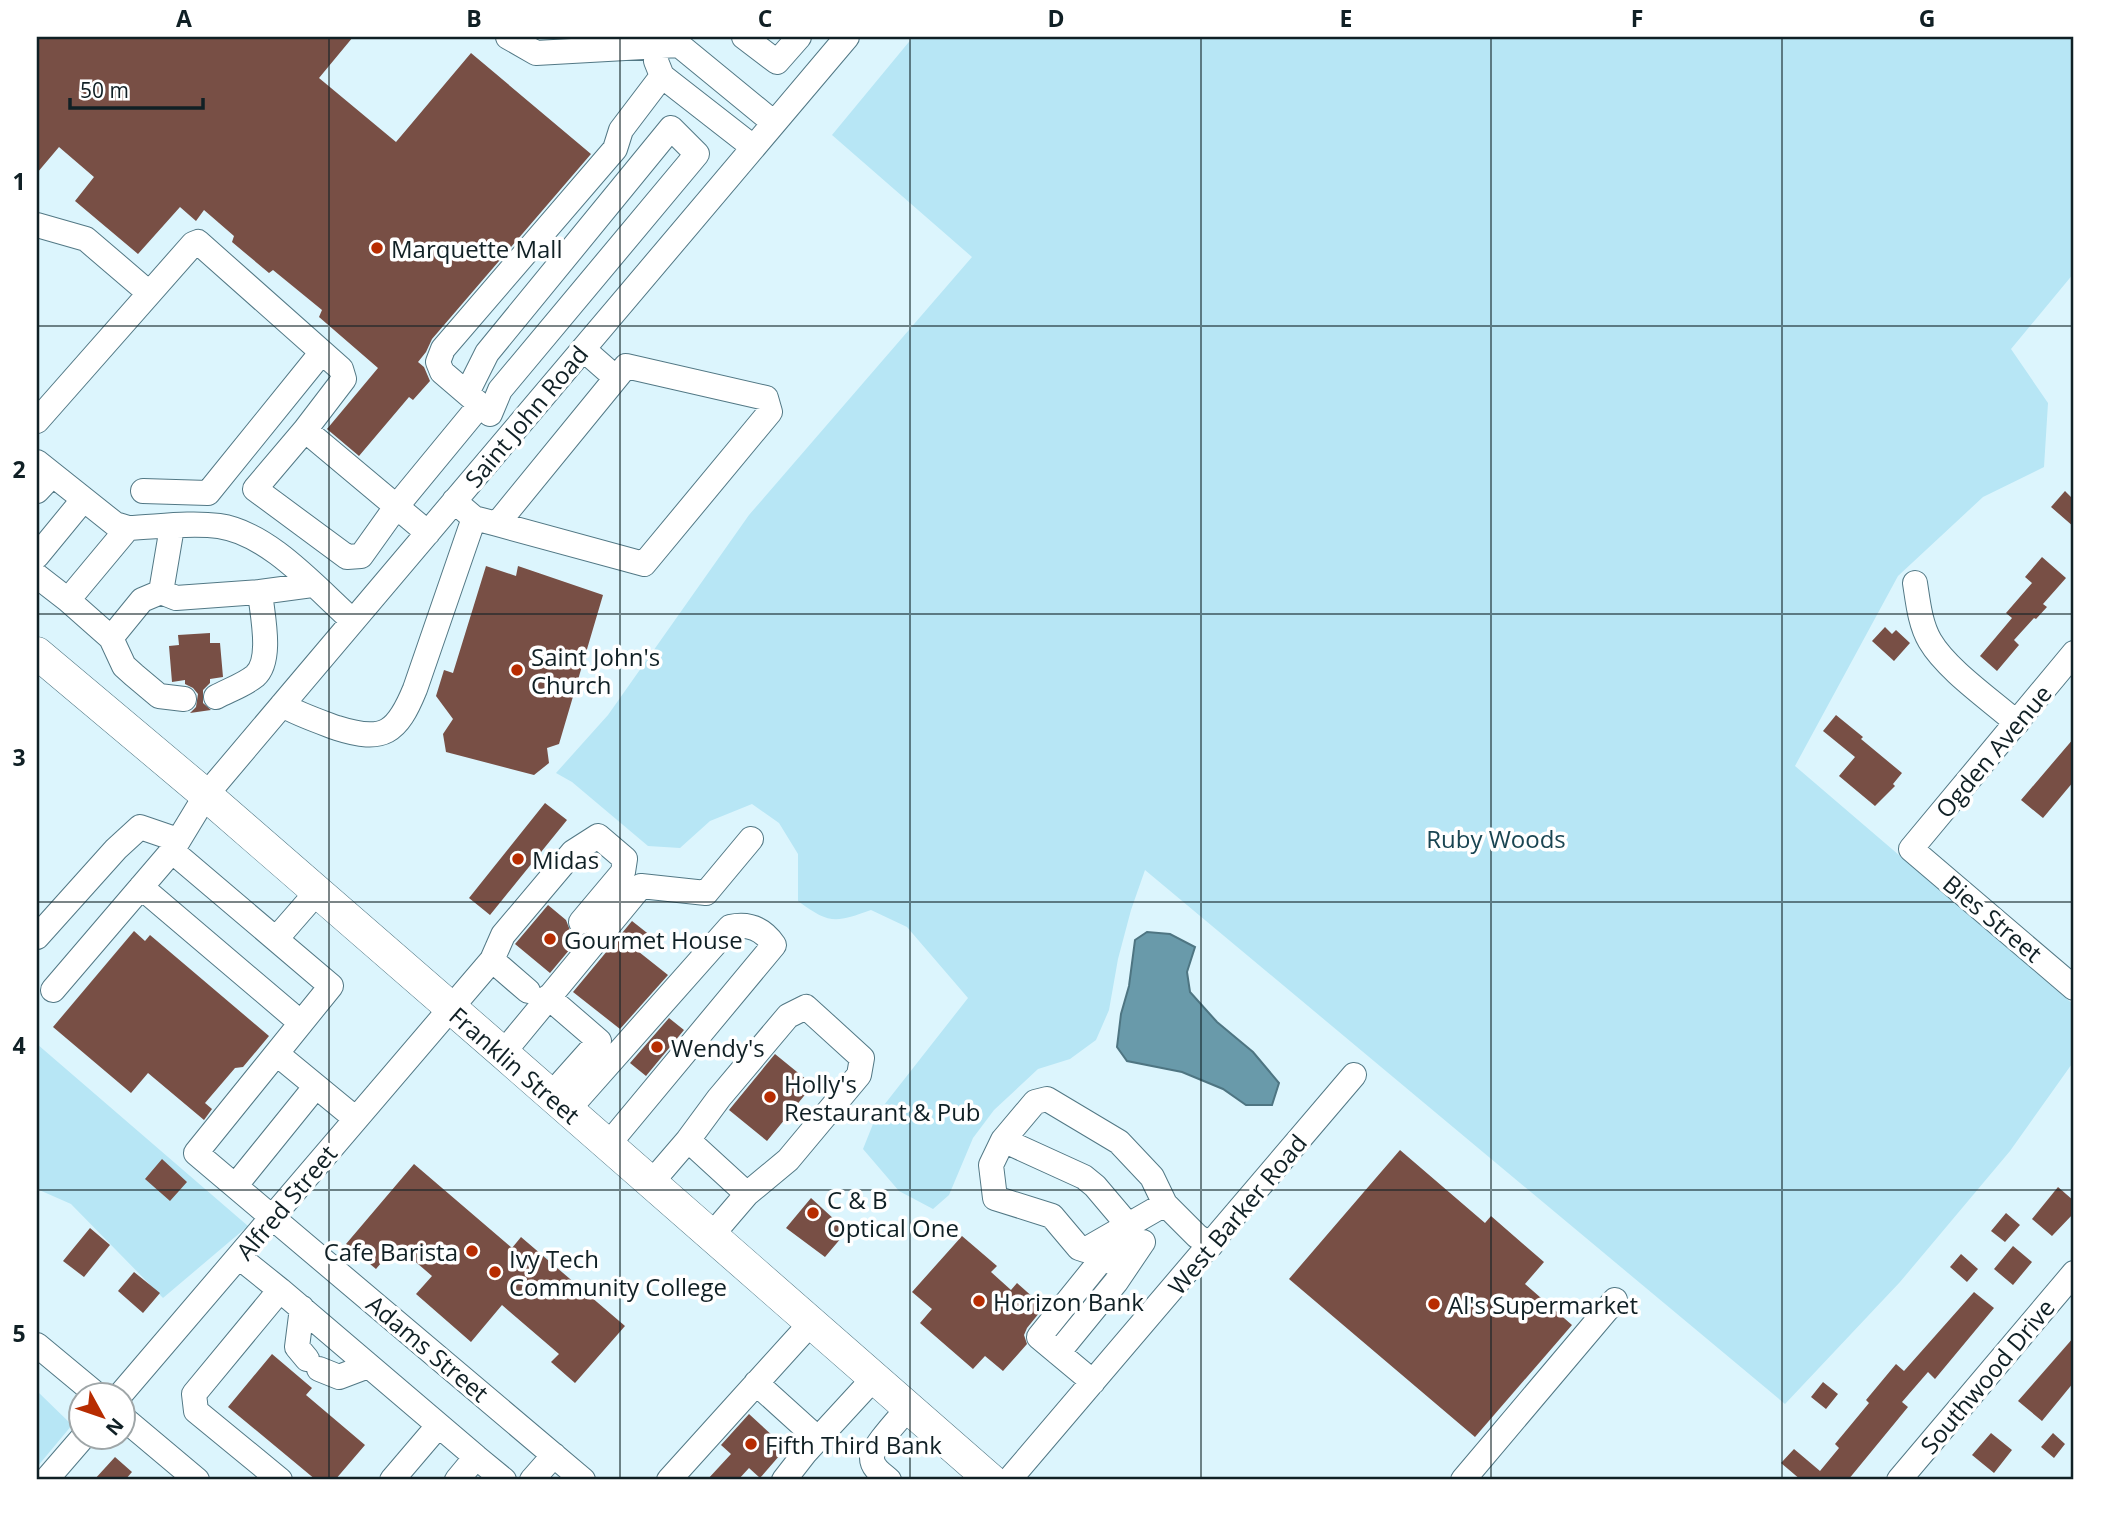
<svg xmlns="http://www.w3.org/2000/svg" width="2111" height="1517" font-family="'Open Sans',sans-serif">
  <style>
    .green { fill: #b7e6f5 }
    .water { fill: #699aaa; stroke: #4e7582; stroke-width: 2 }
    .building { fill: #784f45 }
    .lines { fill: none; stroke-linecap: round; stroke-linejoin: round }
    .minor-casing { stroke: #527885; stroke-width: 26 }
    .major-casing { stroke: #527885; stroke-width: 33 }
    .minor { stroke: #fff; stroke-width: 24 }
    .major { stroke: #fff; stroke-width: 32 }
    .grid { fill: none; stroke: #102025; stroke-width: 2; stroke-opacity: 0.55 }
    .poi-dot { fill: #b72c01; stroke: #fff; stroke-width: 2.5 }
    .labels { text-anchor: middle; dominant-baseline: central; stroke-width: 7; stroke-linejoin: round; paint-order: stroke }
    .poi-label { font-size: 24px; fill: #102025; stroke: #fff; text-anchor: start }
    .street-label { font-size: 24px; fill: #102025; stroke: #fff }
    .park-label { font-size: 24px; fill: #194552; stroke: #fff }
    .neatline { fill: none; stroke: #102025; stroke-width: 2.5 }
    .grid-label { font-size: 23px; text-anchor: middle; font-weight: bold; fill: #102025 }
  </style>
  <rect width="100%" height="100%" fill="#dcf5fd"/>
  <!-- green -->
  <path class="green" d="M913 37H2074V273L2011 349 2048 403 2044 467 1983 497 1898 576 1795 766 2074 1005V1061L2010 1151 1900 1282 1785 1404 1145 870 1131 910 1118 959 1109 1010 1096 1040 1070 1059 1038 1069 994 1110 973 1138 949 1195 933 1209 899 1191 863 1149 877 1114 968 998 907 927 871 910C835 923 829 924 798 901V854L779 823 752 804 710 821 680 848 648 846 572 782 556 773 608 715 749 515 972 257 832 135Z
    M37 1044 248 1226 163 1298 71 1204 37 1189Z
    M37 1391 72 1425 37 1467Z"/>
  <!-- water -->
  <path class="water" d="M1147 932 1170 934 1195 947 1187 972 1190 992 1217 1022 1253 1052 1279 1083 1272 1105H1246L1223 1089 1182 1072 1127 1061 1117 1047 1121 1014 1129 986 1135 940Z"/>
  <!-- building -->
  <path class="building" d="M37 37H353L319 78 396 142 471 53 591 154 432 339 426 352 418 362 424 367 430 381 413 400 409 397 359 456 327 429 378 368 319 317 322 310 273 270 269 273 232 242 234 236 204 210 196 221 180 207 138 254 75 201 94 177 59 147 37 173Z
    M2065 491 2074 500V527L2051 507Z
    M2042 557 2066 578 2043 604 2047 607 2036 619 2034 618 2014 640 2019 645 1997 671 1980 656 2012 618 2006 613 2032 583 2025 577Z
    M486 566 516 576 518 566 603 595 559 744 547 748 549 763 534 775 446 752 443 734 453 719 436 696 444 670 453 673Z
    M1885 627 1892 634 1896 630 1910 643 1894 661 1872 641Z
    M210 633V643H220L223 677 210 679V683L203 690V703L211 710 190 713 196 707 198 694 193 688 185 684V680L172 682 169 646 179 645 178 635Z
    M1836 715 1863 737 1861 739 1902 773 1893 784 1895 786 1875 806 1839 776 1855 757 1823 731Z
    M2074 738V781L2043 818 2021 800Z
    M545 803 567 820 490 915 469 898Z
    M548 905 566 920 571 933 580 937 550 973 515 944Z
    M632 921 651 936 639 952 668 975 620 1029 573 992Z
    M134 931 145 941 150 935 269 1036 243 1067 235 1068 205 1103 212 1109 204 1120 148 1073 131 1093 53 1027Z
    M669 1018 684 1030 646 1076 630 1063Z
    M775 1054 813 1085 767 1141 729 1110Z
    M1400 1150 1485 1223 1491 1216 1544 1262 1525 1284 1572 1325 1475 1437 1289 1279Z
    M162 1159 187 1182 170 1201 145 1179Z
    M414 1164 512 1248 521 1237 625 1326 575 1383 551 1362 559 1354 502 1305 471 1342 416 1294 432 1276 396 1245 376 1269 346 1244Z
    M2058 1187 2074 1201V1213L2052 1236 2032 1219Z
    M811 1198 847 1231 825 1257 786 1228Z
    M2006 1213 2020 1225 2005 1242 1991 1231Z
    M90 1228 110 1245 84 1277 63 1261Z
    M962 1236 997 1266 991 1272 1011 1290 1017 1283 1044 1307 1027 1328 1024 1335 1027 1344 1003 1371 985 1356 973 1369 920 1323 932 1309 912 1292Z
    M2013 1246 2032 1262 2013 1285 1994 1269Z
    M1961 1254 1978 1269 1967 1282 1950 1267Z
    M134 1272 160 1293 143 1313 118 1291Z
    M1974 1292 1994 1308 1935 1379 1928 1372 1902 1402 1908 1407 1848 1480H1801L1781 1463 1794 1449 1820 1471 1839 1448 1835 1444 1869 1403 1866 1400 1896 1364 1904 1371Z
    M2074 1337V1382L2042 1421 2018 1401Z
    M272 1354 312 1388 306 1395 365 1445 335 1480H316L228 1407Z
    M1823 1382 1838 1394 1826 1409 1811 1397Z
    M749 1414 786 1448 760 1478 749 1468 738 1480H707L731 1454 721 1445Z
    M1991 1433 2012 1450 1994 1473 1972 1455Z
    M2053 1433 2065 1444 2054 1458 2041 1447Z
    M115 1457 132 1472 125 1480H94Z"/>
  <g class="lines">
    <defs>
      <path id="minor" d="M508 37 536 53 679 45 774 123
        M744 37 777 62 799 37
        M656 61 662 76 753 147
        M37 225 86 239 149 293
        M583 349 616 378
        M467 393 487 353 671 128 697 154 500 390 490 414
        M477 402 442 372 438 362 443 349 615 149 621 130 662 76
        M37 421 193 244 198 242 341 369 344 379 305 430 428 533
        M305 430 255 489 347 557 361 556 396 507 480 405
        M37 462 115 524 128 528C157 527 190 522 219 526 269 533 317 589 353 621
        M37 491 52 475
        M143 491 208 493 322 352
        M454 501 474 518 497 524 644 564 770 412 766 398 626 366 497 524
        M128 528 68 600 111 638 124 666 134 675 159 696 184 699
        M37 556 83 500
        M37 576 68 600
        M1915 583C1918 602 1920 624 1930 641 1947 670 1991 700 2017 723
        M161 592 176 598 260 592C262 614 273 660 255 676 244 685 229 690 216 697
        M260 592 312 585
        M111 638 142 600 161 592 172 527
        M2074 653 1911 849 2074 988
        M282 705C300 715 318 721 337 728 384 743 397 733 415 689L474 518
        M141 887 301 1023
        M37 937 116 849 140 827 178 840
        M276 939 317 892
        M492 960 528 991
        M53 990 172 851
        M548 997 599 1041 550 1096
        M503 1053 641 886 706 893 751 839
        M277 1054 356 1119
        M567 1111 730 927C749 923 763 929 774 945L607 1146
        M688 1140 747 1194
        M1003 1140 1084 1177 1095 1186 1128 1225
        M651 1183 688 1140 719 1098 788 1016 806 1007 862 1058 859 1075 788 1160 747 1194 711 1236
        M236 1185 316 1086
        M1165 1204 1085 1250 1079 1248 1052 1216 995 1198 991 1165 1003 1140 1035 1102 1047 1099 1119 1142 1152 1177 1165 1204 1197 1236 1211 1245
        M239 1257 280 1290 194 1394 196 1411 280 1480
        M280 1290 476 1457
        M302 1308 297 1347 307 1359
        M37 1345 96 1394
        M1058 1353 1116 1282 1143 1242
        M319 1369 339 1377 368 1366
        M1093 1382 1039 1337 1098 1264 1143 1242
        M756 1383 818 1439
        M121 1394 492 960 503 935 573 852 598 836 625 859 623 872 581 922
        M122 1417 197 1480
        M46 1480 84 1436
        M392 1480 438 1426
        M457 1480 476 1457 504 1480
        M532 1480 554 1455
        M583 1480 196 1153 331 986 172 851 206 795 847 37
        M669 1480 811 1323
        M784 1480 805 1453 874 1378
        M889 1480C882 1474 872 1468 872 1458 872 1447 900 1418 908 1408
        M1009 1480 1354 1075
        M1463 1480 1615 1300
        M1899 1480 2074 1273"/>
      <path id="major" d="M37 653 206 795 503 1053 991 1480"/>
    </defs>
    <!-- minor casing -->
    <use href="#minor" class="minor-casing"/>
    <!-- major casing -->
    <use href="#major" class="major-casing"/>
    <!-- minor -->
    <use href="#minor" class="minor"/>
    <!-- major -->
    <use href="#major" class="major"/>
  </g>
  <!-- grid -->
  <path class="grid" d="M329 37V1480M620 37V1480M910 37V1480M1201 37V1480M1491 37V1480M1782 37V1480M37 326H2074M37 614H2074M37 902H2074M37 1190H2074"/>
  <!-- markers -->
  <g class="poi-dot">
    <circle cx="377" cy="248" r="7"/>
    <circle cx="517" cy="670" r="7"/>
    <circle cx="518" cy="859" r="7"/>
    <circle cx="550" cy="939" r="7"/>
    <circle cx="657" cy="1047" r="7"/>
    <circle cx="770" cy="1097" r="7"/>
    <circle cx="813" cy="1213" r="7"/>
    <circle cx="472" cy="1251" r="7"/>
    <circle cx="495" cy="1272" r="7"/>
    <circle cx="979" cy="1301" r="7"/>
    <circle cx="1434" cy="1304" r="7"/>
    <circle cx="751" cy="1444" r="7"/>
  </g>
  <g class="labels">
    <!-- poi labels -->
    <g class="poi-label">
      <text x="391" y="248">Marquette Mall</text>
      <text x="531" y="656">Saint John's<tspan x="531" dy="28">Church</tspan></text>
      <text x="532" y="859">Midas</text>
      <text x="564" y="939">Gourmet House</text>
      <text x="671" y="1047">Wendy's</text>
      <text x="784" y="1083">Holly's<tspan x="784" dy="28">Restaurant &amp; Pub</tspan></text>
      <text x="827" y="1199">C &amp; B<tspan x="827" dy="28">Optical One</tspan></text>
      <text x="458" y="1251" text-anchor="end">Cafe Barista</text>
      <text x="509" y="1258">Ivy Tech<tspan x="509" dy="28">Community College</tspan></text>
      <text x="993" y="1301">Horizon Bank</text>
      <text x="1448" y="1304">Al's Supermarket</text>
      <text x="765" y="1444">Fifth Third Bank</text>
    </g>
    <!-- street labels -->
    <g class="street-label">
      <text transform="translate(526 416) rotate(-50)">Saint John Road</text>
      <text transform="translate(1993 751) rotate(-50)">Ogden Avenue</text>
      <text transform="translate(1993 918) rotate(40)">Bies Street</text>
      <text transform="translate(515 1065) rotate(41)">Franklin Street</text>
      <text transform="translate(286 1202) rotate(-50)">Alfred Street</text>
      <text transform="translate(1237 1214) rotate(-50)">West Barker Road</text>
      <text transform="translate(428 1348) rotate(40)">Adams Street</text>
      <text transform="translate(1987 1376) rotate(-50)">Southwood Drive</text>
    </g>
    <!-- park labels -->
    <g class="park-label">
      <text x="1496" y="838">Ruby Woods</text>
    </g>
  </g>
  <!-- border -->
  <rect width="2111" height="1517" fill="none" stroke="#ffffff" stroke-width="77"/>
  <!-- north arrow -->
  <g transform="translate(102 1416) rotate(130)"><circle r="33" fill="#ffffff" stroke="#9fa6a8" stroke-width="2"/>
  <path d="M0-5L12 26L0 18L-12 26Z" fill="#b72c01"/>
  <text y="-10" font-size="19" font-weight="bold" text-anchor="middle" fill="#102025">N</text>
  </g>
  <!-- scale -->
  <path d="M70 98v10h133v-10" fill="none" stroke="#102025" stroke-width="3.5"/>
  <text x="80" y="98" font-size="21" fill="#102025" stroke="#ffffff" stroke-width="5" paint-order="stroke">50 m</text>
  <rect x="38" y="38" width="2034" height="1440" class="neatline"/>
  <g class="grid-label">
    <text x="184" y="27">A</text>
    <text x="474" y="27">B</text>
    <text x="765" y="27">C</text>
    <text x="1056" y="27">D</text>
    <text x="1346" y="27">E</text>
    <text x="1637" y="27">F</text>
    <text x="1927" y="27">G</text>
    <text x="19" y="190">1</text>
    <text x="19" y="478">2</text>
    <text x="19" y="766">3</text>
    <text x="19" y="1054">4</text>
    <text x="19" y="1342">5</text>
  </g>
</svg>
